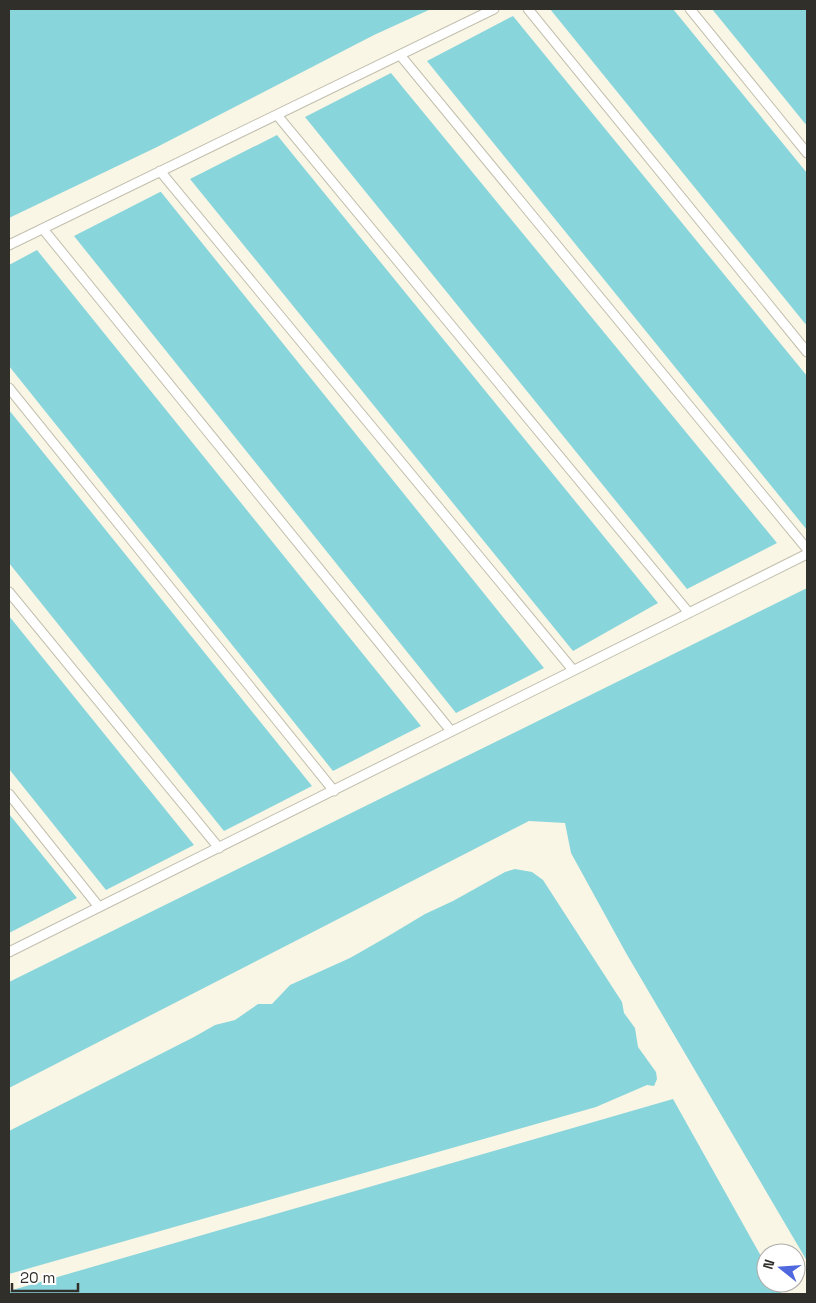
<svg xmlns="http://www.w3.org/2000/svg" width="816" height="1303" font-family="'Space Grotesk',sans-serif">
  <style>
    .water { fill: #89d5dc }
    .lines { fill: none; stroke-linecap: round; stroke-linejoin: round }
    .lane-casing { stroke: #c2bfae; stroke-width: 11 }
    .lane { stroke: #fff; stroke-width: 9 }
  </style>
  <rect width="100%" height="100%" fill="#faf6e5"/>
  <!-- water -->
  <path class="water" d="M9 9H431L374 35 157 147 9 218Z
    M550 9H673L807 173V326Z
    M712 9H807V126Z
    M513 16 807 376V530L427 61Z
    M391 73 777 543 687 589 305 117Z
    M277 135 658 603 573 651 190 179Z
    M160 192H161L544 668 456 713 74 236Z
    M37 250 421 726 333 771 9 366V265Z
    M9 410 312 786 224 831 9 563Z
    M807 588V1261L626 953 571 853 565 823 529 821 9 1088V982Z
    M9 616 194 845 106 890 9 769Z
    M9 814 77 898 9 933Z
    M515 869 532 872 543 880 622 1002 624 1013 635 1028 638 1047 656 1072 657 1079 654 1086 647 1085 596 1107 9 1274V1131L194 1037 215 1025 235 1020 258 1004H272L290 985 350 958 385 938 425 914 453 901 505 872Z
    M673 1099 766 1265V1283H776L782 1294H9V1291Z"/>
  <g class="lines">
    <defs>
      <path id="lane" d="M528 9 807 352
        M690 9 807 153
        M400 55 807 549
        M277 115 689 613
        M160 171 573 670
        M43 229 451 731
        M9 245 494 9
        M9 388 334 791
        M9 592 219 848
        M9 794 99 907
        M9 952 807 554"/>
    </defs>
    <!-- lane casing -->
    <use href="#lane" class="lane-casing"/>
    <!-- lane -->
    <use href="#lane" class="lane"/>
  </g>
  <!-- border -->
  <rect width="816" height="1303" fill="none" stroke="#312f29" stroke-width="20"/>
  <!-- north arrow -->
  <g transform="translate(781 1268) rotate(287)"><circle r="24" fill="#ffffff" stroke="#adaca9"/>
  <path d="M0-4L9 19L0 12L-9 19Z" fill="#4f68dd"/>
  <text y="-8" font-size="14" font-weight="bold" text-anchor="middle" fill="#312f29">N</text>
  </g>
  <!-- scale -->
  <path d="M12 1283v8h66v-8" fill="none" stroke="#312f29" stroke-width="2.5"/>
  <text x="20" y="1283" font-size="15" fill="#312f29" stroke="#ffffff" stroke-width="4" paint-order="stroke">20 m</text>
</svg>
